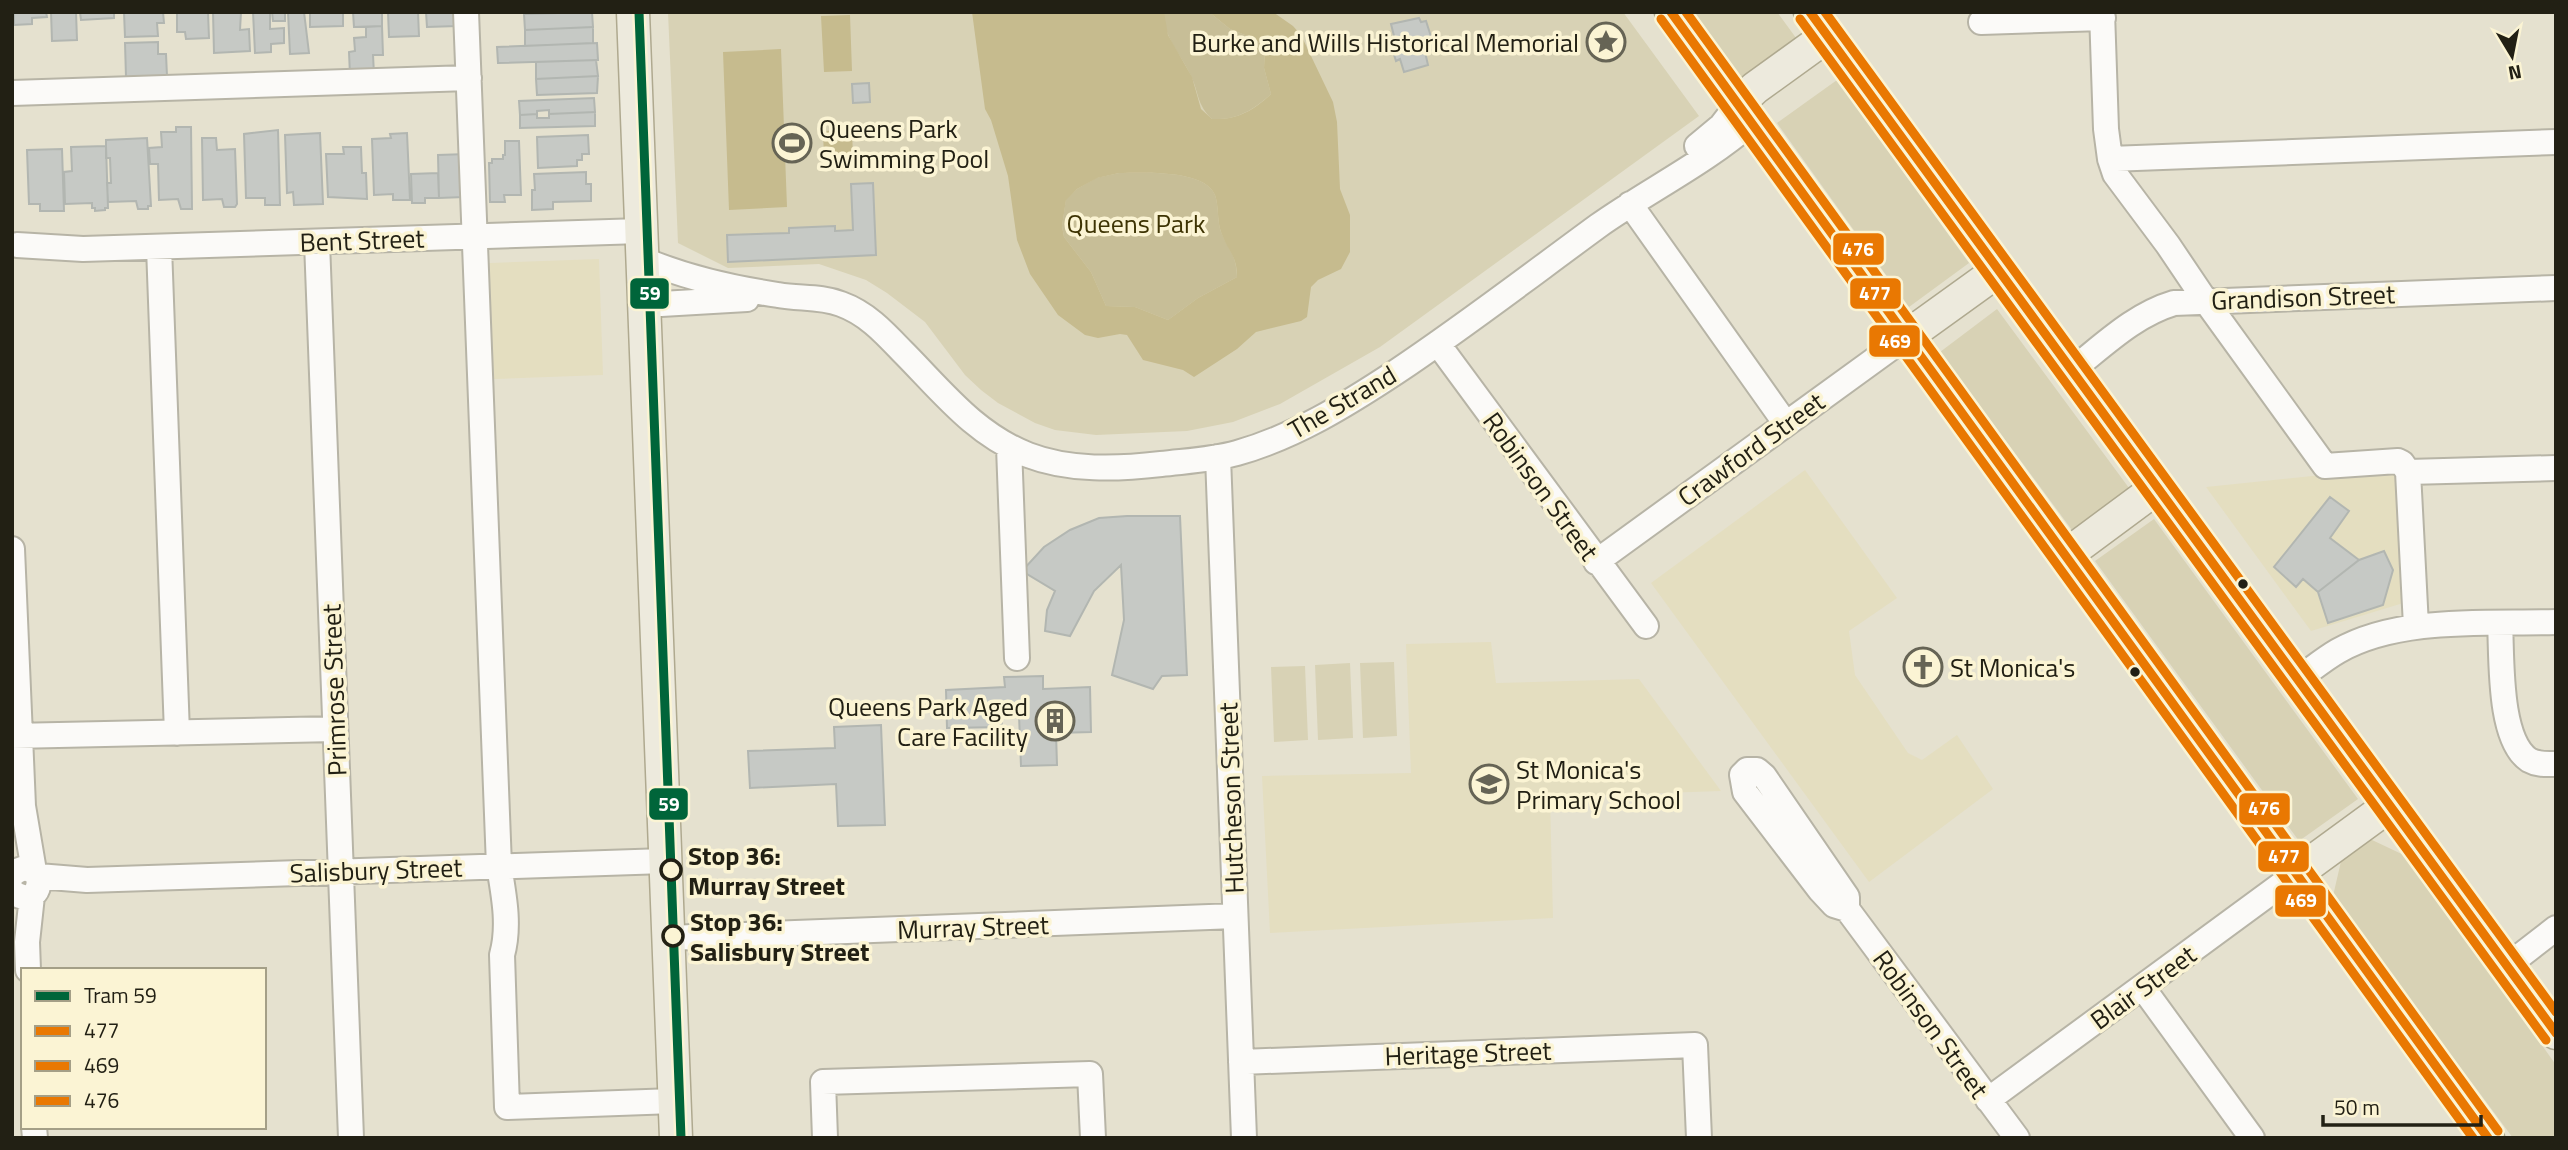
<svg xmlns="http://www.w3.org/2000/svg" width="2568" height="1150" font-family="'Titillium Web',sans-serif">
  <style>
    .built { fill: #e4dec0 }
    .green { fill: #d8d2b5 }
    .forest { fill: #c7be97 }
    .water { fill: #c6bb8e; fill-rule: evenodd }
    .building { fill: #c6c9c5; stroke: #b2b6b1; stroke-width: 2 }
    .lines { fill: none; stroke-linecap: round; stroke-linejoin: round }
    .minor-casing { stroke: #b7b4a6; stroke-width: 28 }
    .major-casing { stroke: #afa98f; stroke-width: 35 }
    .minor { stroke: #fbfaf8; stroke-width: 24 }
    .major { stroke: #edeadd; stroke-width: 32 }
    .bus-1-casing { stroke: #fbf4d4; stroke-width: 14 }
    .bus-2-casing { stroke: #fbf4d4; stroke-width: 14 }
    .bus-3-casing { stroke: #fbf4d4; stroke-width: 14 }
    .bus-1 { stroke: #e97802; stroke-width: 9 }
    .bus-2 { stroke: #e97802; stroke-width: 9 }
    .bus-3 { stroke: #e97802; stroke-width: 9 }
    .tram-1-casing { stroke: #fbf4d4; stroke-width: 14 }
    .tram-1 { stroke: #00653a; stroke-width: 9 }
    .bus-dot { fill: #222014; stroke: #fbf4d4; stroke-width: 2.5 }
    .stop-dot { fill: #fbf4d4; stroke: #222014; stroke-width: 3.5 }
    .labels { text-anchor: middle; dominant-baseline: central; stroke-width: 7; stroke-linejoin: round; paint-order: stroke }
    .poi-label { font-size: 26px; fill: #222014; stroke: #fbf4d4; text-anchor: start }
    .park-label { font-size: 26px; fill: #3d3303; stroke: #fbf4d4 }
    .street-label { font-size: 26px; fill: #222014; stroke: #fbf4d4 }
    .stop-label { font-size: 26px; font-weight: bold; fill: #222014; stroke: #fbf4d4; text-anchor: start }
    .line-badge { stroke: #fbf4d4; stroke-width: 2.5 }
    .badge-label { font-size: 19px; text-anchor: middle; font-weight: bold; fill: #fff }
  </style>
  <rect width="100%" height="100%" fill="#e5e1cf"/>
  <!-- built -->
  <path class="built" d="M599 259 603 375 469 380 464 264Z
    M2398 467 2410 601 2311 631 2206 487Z
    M1805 470 1897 598 1849 631 1855 675 1908 753 1922 760 1957 735 1993 789 1869 882 1651 583Z
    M1491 642 1496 683 1639 679 1721 791 1550 797 1553 918 1270 933 1262 776 1411 773 1406 644Z"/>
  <!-- green -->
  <path class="green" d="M668 12H1623L1699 116 1380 347 1280 404 1233 422 1187 431 1096 435 1055 430 1035 423 998 403 981 390 965 375 925 322 887 293 866 280 819 264 728 268 678 243Z
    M1691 12H1777L1799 42 1743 83Z
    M1837 80 1969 263 1909 307 1777 123Z
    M1997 309 2129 488 2072 530 1940 352Z
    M2154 519 2358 799 2299 841 2095 561Z
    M1394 662 1397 736 1363 738 1360 663Z
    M1350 663 1353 738 1318 740 1315 665Z
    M1305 666 1308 740 1274 742 1271 667Z
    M2370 839 2408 857 2556 1065V1138H2513L2333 896 2342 857Z"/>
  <!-- forest -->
  <path class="forest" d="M1164 12H1209L1230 29 1255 39 1265 49 1264 68 1271 94C1252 111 1237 120 1212 119 1196 104 1199 91 1190 74 1181 54 1162 35 1164 12Z
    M1119 173C1143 173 1204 169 1215 195 1219 207 1217 221 1221 232 1229 252 1236 253 1237 277L1198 298 1168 320 1135 307 1106 306 1091 272 1064 237 1062 226 1066 199 1077 189 1096 178Z"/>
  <!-- water -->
  <path class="water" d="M972 12H1164L1168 35 1192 77 1201 109 1212 119C1237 120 1253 111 1271 94L1264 68 1265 49 1255 39 1230 29 1209 12H1273L1293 26 1301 35 1333 102 1337 122 1340 189 1350 215V252L1341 269 1318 280 1311 287 1307 317 1301 321 1256 332 1237 349 1194 377 1183 370 1143 360 1127 335 1120 334 1098 338 1085 335 1058 315 1030 274 1017 240 1008 176 991 120 985 109ZM1119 173C1143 173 1204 169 1215 195 1219 207 1217 221 1221 232 1228 252 1237 255 1237 277L1198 298 1168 320 1135 307 1106 306 1091 272 1064 237 1062 226 1066 200 1077 189 1097 178Z
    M850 15 852 71 824 72 821 16Z
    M781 49 787 207 729 210 723 52Z
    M852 130 853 157 824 159 823 131Z"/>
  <!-- building -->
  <path class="building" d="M14 12H46L47 17 32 18V24L14 25Z
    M51 12H76L77 40 52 41Z
    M80 12H114V18L81 20Z
    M124 12H163L164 23H157L158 36 125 37Z
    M177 12H208L209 38 186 39 185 32H177Z
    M213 12H241L240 30 249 29 250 51 214 53Z
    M253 12H270V29L284 28V43L271 44V52L255 53Z
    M272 12H285V21H273Z
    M288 12H304L309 53 290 54Z
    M310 12H343V26L310 27Z
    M353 12H382V26L354 27Z
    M388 12H418L419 36 389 37Z
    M426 12H457V26L427 27Z
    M592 12 593 27 525 30 524 14Z
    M1419 18 1421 22 1426 21 1435 49 1425 52 1428 65 1404 72 1400 59 1396 61 1390 42 1395 40 1391 24Z
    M382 26 383 55H373L374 74 350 75 349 52 355 51 354 38 366 37V27Z
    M593 27V43L525 46V30Z
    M158 42V54H166L167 76 126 77 125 43Z
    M597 43 598 60 498 63 497 47Z
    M596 60 598 76 536 79V62Z
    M598 76 597 93 537 95 536 79Z
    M869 83 870 102 853 103 852 84Z
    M594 98 595 112 549 114V110L537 111V114L520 115 519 101Z
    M595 112V126L520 128V115L537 114V118H549V114Z
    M176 127H191L192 209H181L178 199 159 200 158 164H150L149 148 162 147 161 132H176Z
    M278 130 280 205H265V198H246L244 134Z
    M320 133 323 204 294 205 293 192 287 193 285 135Z
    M407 133 410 200H393V194L374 195 372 139 391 138 390 134Z
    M588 135 589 154H582V160H577V166L538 168 537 137Z
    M147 138 151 206H148V209H138L136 201 108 202 107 183H111L110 158H106V140Z
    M202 138H216L217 150 235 149 237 204 235 207H224L222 199 203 200Z
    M505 141H519L521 195H504L505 202H490L489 163H492V159H503V155H505Z
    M106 146 108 208H105V210L95 211V208H92V203L65 204 64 172 72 171 71 147Z
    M343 147H361L362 173H366L367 199 328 197 326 154H344Z
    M62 149 64 211H40V204H29L27 150Z
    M467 154 464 197 439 198 438 155Z
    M586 172V184H591V201L553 202V209L532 210V190H535L534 174Z
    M438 173 439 198H425V203H412L411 174Z
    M873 183 876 255 728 262 727 235 789 233V228L835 226V231L853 230 851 184Z
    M2330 497 2349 511 2330 538 2359 560 2318 592 2303 579 2296 587 2274 567Z
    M1127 516H1180L1187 675 1162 676 1153 689 1112 675 1124 620 1121 565 1094 591 1070 636 1045 631 1047 610 1055 591 1022 571 1044 547 1070 530 1099 518Z
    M2384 551 2393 570 2383 605 2328 623 2318 592 2359 560Z
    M1043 676V689L1090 687 1091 732 1056 733 1057 765 1021 766 1019 715 1001 716 1002 727 947 728 946 690 1005 687 1004 677Z
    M881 725 885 825 838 826 836 784 750 788 748 751 835 748 834 727Z"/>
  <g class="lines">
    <defs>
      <path id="minor" d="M466 12 499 866C504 896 510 926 502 955L507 1107 674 1101
        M2102 12 2106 129 2110 159 2115 174 2168 245 2205 300 2325 466 2398 461 2402 463 2408 472
        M1981 22 2103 18
        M12 93 469 78
        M1697 146 1721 126 1738 104
        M2110 159 2556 142
        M1630 204 1786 424
        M317 242 351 1138
        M17 245 83 249 641 231
        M159 247 177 733
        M642 259C686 278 731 288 778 295 799 299 820 296 841 304 866 313 883 331 901 350 941 390 974 434 1028 455 1069 471 1118 469 1161 464 1186 461 1212 460 1237 453 1294 437 1346 405 1396 372 1465 326 1531 275 1598 226 1649 190 1705 163 1752 122
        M644 305 747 299
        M1438 344 1646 626
        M2072 370C2104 345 2134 315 2174 303L2556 288
        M1009 447 1017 658
        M1218 457 1244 1138
        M12 549 23 806 34 871
        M1596 562 1906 337
        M2500 623C2502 657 2498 739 2529 760 2538 765 2546 764 2556 764
        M2416 626 2408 472 2556 468
        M2298 679C2311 670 2324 659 2338 651 2399 616 2487 624 2556 622
        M12 736 335 729
        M12 875C21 866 31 867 38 876 42 895 26 904 12 891
        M38 876 87 880 665 861
        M1847 909V897L1764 776 1757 770H1747L1742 775 1745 792 1820 890 1834 905 1847 909 2017 1138
        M668 938 1235 916
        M2507 966 2556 928
        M28 970 27 942 32 896
        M2143 988 2252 1138
        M1241 1062 1695 1045 1699 1138
        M1988 1100 2297 873
        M34 1127 35 1138
        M825 1138 823 1082 1090 1074 1093 1138"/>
      <path id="major" d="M633 12 676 1138
        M1671 12 2488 1138
        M1810 12 2556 1033
        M1738 104 1755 88 1827 36
        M1906 337 1999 270
        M2065 556 2158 487
        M2297 873 2390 805"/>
    </defs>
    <!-- minor casing -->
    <use href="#minor" class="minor-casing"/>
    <!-- major casing -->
    <use href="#major" class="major-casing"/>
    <!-- minor -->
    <use href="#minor" class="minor"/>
    <!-- major -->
    <use href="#major" class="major"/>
    <defs>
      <path id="bus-1" d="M1671 12 2488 1138
        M1810 12 2556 1033"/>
      <path id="bus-2" d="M1661 19 2473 1138
        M1800 19 2546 1040"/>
      <path id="bus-3" d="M1686 12 2498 1131
        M1825 12 2556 1012"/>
    </defs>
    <!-- bus-1 casing -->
    <use href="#bus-1" class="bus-1-casing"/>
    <!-- bus-2 casing -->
    <use href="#bus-2" class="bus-2-casing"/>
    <!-- bus-3 casing -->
    <use href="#bus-3" class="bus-3-casing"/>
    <!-- bus-1 -->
    <use href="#bus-1" class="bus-1"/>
    <!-- bus-2 -->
    <use href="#bus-2" class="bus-2"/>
    <!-- bus-3 -->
    <use href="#bus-3" class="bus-3"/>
    <defs>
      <path id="tram-1" d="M639 12 681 1138"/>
    </defs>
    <!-- tram-1 casing -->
    <use href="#tram-1" class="tram-1-casing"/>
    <!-- tram-1 -->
    <use href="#tram-1" class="tram-1"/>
  </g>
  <!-- icons -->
  <defs>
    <symbol id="sight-ring" viewBox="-11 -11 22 22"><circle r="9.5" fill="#fbf4d4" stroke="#666455" stroke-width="1.5"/><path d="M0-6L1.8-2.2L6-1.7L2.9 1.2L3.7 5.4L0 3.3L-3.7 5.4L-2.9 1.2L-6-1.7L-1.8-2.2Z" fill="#666455"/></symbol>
    <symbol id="stadium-ring" viewBox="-11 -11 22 22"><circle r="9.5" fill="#fbf4d4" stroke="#666455" stroke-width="1.5"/><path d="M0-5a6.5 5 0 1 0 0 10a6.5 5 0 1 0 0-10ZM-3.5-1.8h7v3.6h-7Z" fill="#666455"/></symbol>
    <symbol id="church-ring" viewBox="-11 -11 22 22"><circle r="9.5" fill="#fbf4d4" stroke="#666455" stroke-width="1.5"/><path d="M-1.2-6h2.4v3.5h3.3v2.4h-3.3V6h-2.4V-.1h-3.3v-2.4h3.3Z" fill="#666455"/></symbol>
    <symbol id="building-ring" viewBox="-11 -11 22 22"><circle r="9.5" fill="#fbf4d4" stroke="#666455" stroke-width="1.5"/><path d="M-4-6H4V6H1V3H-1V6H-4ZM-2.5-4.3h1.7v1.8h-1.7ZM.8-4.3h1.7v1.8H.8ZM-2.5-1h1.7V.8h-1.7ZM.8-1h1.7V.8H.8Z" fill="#666455"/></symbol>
    <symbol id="school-ring" viewBox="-11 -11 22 22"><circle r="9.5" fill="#fbf4d4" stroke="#666455" stroke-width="1.5"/><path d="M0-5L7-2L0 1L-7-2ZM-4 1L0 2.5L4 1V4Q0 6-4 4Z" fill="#666455"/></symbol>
  </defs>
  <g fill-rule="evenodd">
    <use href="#sight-ring" x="1584" y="20" width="44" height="44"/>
    <use href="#stadium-ring" x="770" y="121" width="44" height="44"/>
    <use href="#church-ring" x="1901" y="645" width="44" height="44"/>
    <use href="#building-ring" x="1033" y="699" width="44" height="44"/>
    <use href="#school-ring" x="1467" y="762" width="44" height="44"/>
  </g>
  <!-- markers -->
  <g class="bus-dot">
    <circle cx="2243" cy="584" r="6"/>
    <circle cx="2135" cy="672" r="6"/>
  </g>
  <g class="stop-dot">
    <circle cx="671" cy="870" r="10"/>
    <circle cx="673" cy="936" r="10"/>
  </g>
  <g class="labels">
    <!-- poi labels -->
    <g class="poi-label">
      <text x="1579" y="42" text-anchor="end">Burke and Wills Historical Memorial</text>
      <text x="819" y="128">Queens Park<tspan x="819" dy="30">Swimming Pool</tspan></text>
      <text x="1950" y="667">St Monica's</text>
      <text x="1028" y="706" text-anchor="end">Queens Park Aged<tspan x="1028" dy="30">Care Facility</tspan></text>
      <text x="1516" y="769">St Monica's<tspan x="1516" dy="30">Primary School</tspan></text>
    </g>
    <!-- park labels -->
    <g class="park-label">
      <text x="1136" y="223">Queens Park</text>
    </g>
    <!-- street labels -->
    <g class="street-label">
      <text transform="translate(362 240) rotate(-2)">Bent Street</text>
      <text transform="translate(2303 297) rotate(-2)">Grandison Street</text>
      <text transform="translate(1342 402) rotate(-30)">The Strand</text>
      <text transform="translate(1751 449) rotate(-36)">Crawford Street</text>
      <text transform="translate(1541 486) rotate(54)">Robinson Street</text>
      <text transform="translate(334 690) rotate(-92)">Primrose Street</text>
      <text transform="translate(1231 798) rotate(-92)">Hutcheson Street</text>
      <text transform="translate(376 870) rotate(-2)">Salisbury Street</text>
      <text transform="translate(973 927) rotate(-2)">Murray Street</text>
      <text transform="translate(2143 987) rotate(-36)">Blair Street</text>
      <text transform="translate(1931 1024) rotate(54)">Robinson Street</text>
      <text transform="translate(1468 1053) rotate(-2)">Heritage Street</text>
    </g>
    <!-- stop labels -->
    <g class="stop-label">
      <text x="688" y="855">Stop 36:<tspan x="688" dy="30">Murray Street</tspan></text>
      <text x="690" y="921">Stop 36:<tspan x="690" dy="30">Salisbury Street</tspan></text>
    </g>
  </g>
  <g class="line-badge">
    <rect x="1832" y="232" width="53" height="34" rx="7" fill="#e97802"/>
    <rect x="629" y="277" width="41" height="33" rx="7" fill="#00653a"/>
    <rect x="1849" y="277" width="53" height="33" rx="7" fill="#e97802"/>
    <rect x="1868" y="324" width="53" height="34" rx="7" fill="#e97802"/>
    <rect x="648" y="787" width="41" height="34" rx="7" fill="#00653a"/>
    <rect x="2238" y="792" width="53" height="34" rx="7" fill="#e97802"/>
    <rect x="2257" y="840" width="53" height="33" rx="7" fill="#e97802"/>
    <rect x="2274" y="884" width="53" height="34" rx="7" fill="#e97802"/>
  </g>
  <g class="badge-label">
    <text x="1858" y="256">476</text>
    <text x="650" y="300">59</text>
    <text x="1875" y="300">477</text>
    <text x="1895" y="348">469</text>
    <text x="669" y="811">59</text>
    <text x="2264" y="815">476</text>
    <text x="2284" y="863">477</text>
    <text x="2301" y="907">469</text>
  </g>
  <!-- border -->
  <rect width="2568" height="1150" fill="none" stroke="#222014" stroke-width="28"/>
  <!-- legend -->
  <rect x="21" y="968" width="245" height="161" fill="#fbf4d4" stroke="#a49f87" stroke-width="2"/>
  <rect x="35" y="991" width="35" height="10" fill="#00653a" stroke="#a49f87" stroke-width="2"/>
  <text x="84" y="1003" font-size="21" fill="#222014">Tram 59</text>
  <rect x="35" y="1026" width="35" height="10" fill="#e97802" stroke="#a49f87" stroke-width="2"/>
  <text x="84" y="1038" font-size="21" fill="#222014">477</text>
  <rect x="35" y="1061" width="35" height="10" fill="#e97802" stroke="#a49f87" stroke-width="2"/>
  <text x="84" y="1073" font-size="21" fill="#222014">469</text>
  <rect x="35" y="1096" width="35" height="10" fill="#e97802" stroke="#a49f87" stroke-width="2"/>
  <text x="84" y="1108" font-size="21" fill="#222014">476</text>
  <!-- north arrow -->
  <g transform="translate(2512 56) rotate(170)" stroke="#fbf4d4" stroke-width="5" paint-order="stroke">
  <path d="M0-5L12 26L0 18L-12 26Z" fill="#222014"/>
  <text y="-10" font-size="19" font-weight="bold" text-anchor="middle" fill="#222014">N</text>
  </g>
  <!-- scale -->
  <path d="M2323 1115v10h158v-10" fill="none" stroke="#222014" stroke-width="3.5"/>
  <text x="2334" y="1115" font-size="21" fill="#222014" stroke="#fbf4d4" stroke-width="5" paint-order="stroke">50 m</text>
</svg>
